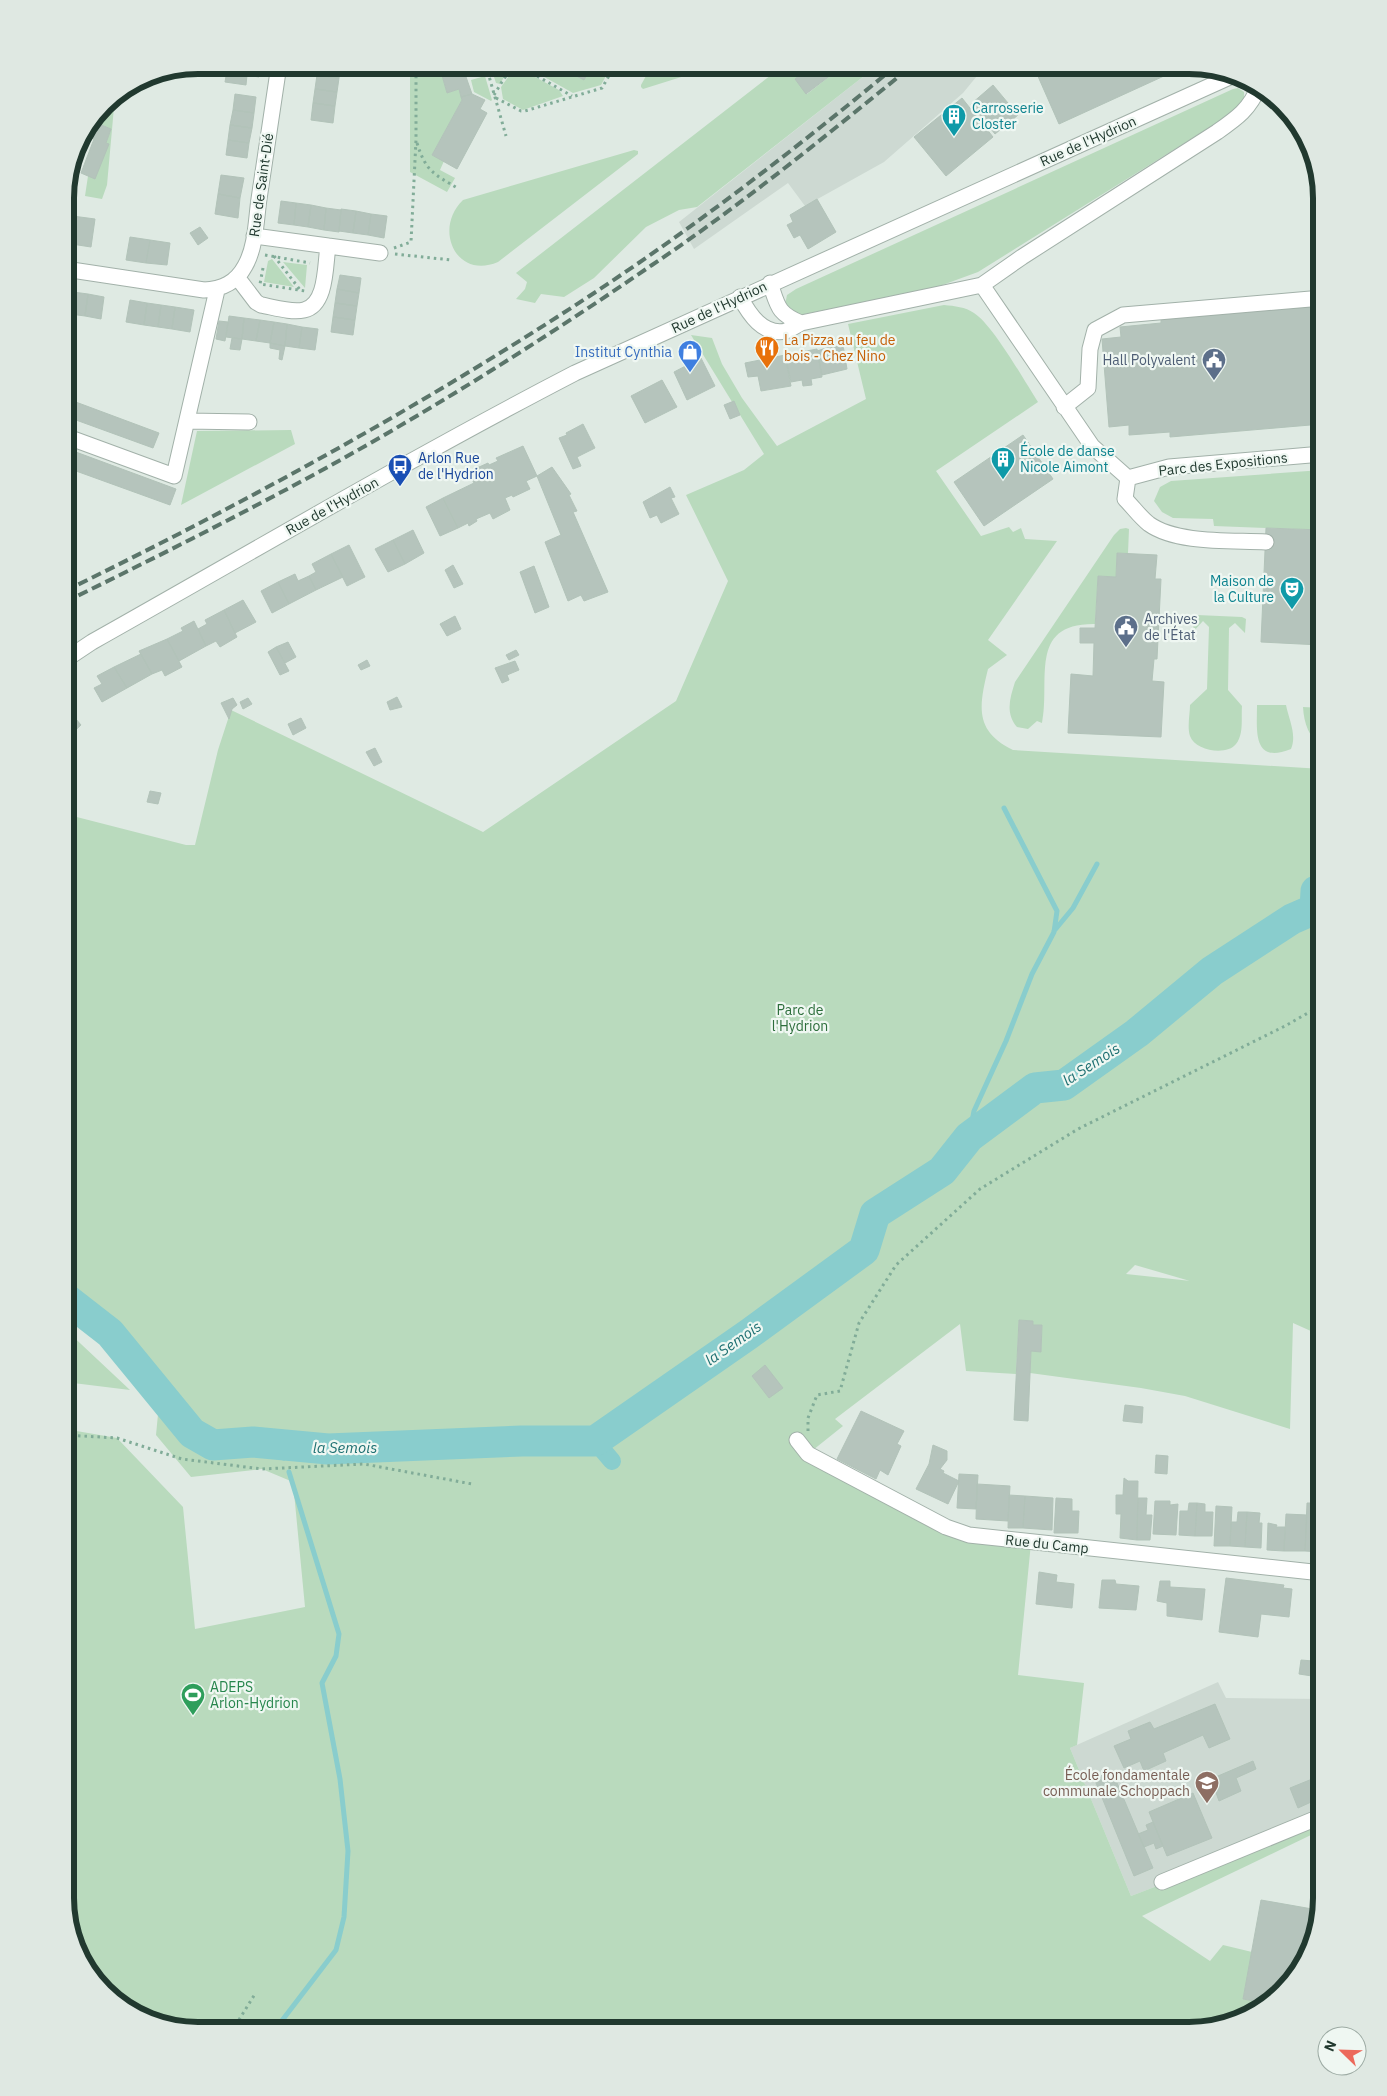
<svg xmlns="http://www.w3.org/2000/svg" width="1387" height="2096" font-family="'IBM Plex Sans',sans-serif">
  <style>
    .built { fill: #cdd9d2 }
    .green { fill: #b9dabd; fill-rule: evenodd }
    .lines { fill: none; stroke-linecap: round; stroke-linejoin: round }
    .stream { stroke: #89cdcd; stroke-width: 5 }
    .canal { stroke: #89cdcd; stroke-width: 18 }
    .river { stroke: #89cdcd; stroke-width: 31 }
    .building { fill: #b5c4bc; stroke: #b2c3b9 }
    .minor-casing { stroke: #a2b1a9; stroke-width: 17 }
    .path { stroke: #81ac98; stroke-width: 3; stroke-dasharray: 2.5 4; stroke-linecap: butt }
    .minor { stroke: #fff; stroke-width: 15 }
    .rail { stroke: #5b756a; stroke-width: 4; stroke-dasharray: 10 5; stroke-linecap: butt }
    .labels { text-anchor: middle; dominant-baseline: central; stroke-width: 4.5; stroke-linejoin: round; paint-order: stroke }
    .culture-label { font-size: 14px; fill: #0d838f; stroke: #eff7f2; text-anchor: start }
    .street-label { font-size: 14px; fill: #21392f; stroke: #eff7f2 }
    .food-label { font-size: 14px; fill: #c56008; stroke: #eff7f2; text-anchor: start }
    .shop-label { font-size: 14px; fill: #366cbe; stroke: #eff7f2; text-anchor: end }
    .service-label { font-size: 14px; fill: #4e5e75; stroke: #eff7f2; text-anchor: end }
    .transit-label { font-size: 14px; fill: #164399; stroke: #eff7f2; text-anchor: start }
    .park-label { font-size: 14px; fill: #2d6e3c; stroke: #eff7f2 }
    .leisure-label { font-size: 14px; fill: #27864d; stroke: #eff7f2; text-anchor: start }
    .education-label { font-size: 14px; fill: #785e54; stroke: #eff7f2; text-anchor: end }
    .water-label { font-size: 15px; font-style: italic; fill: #1e7072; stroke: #eff7f2 }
    .rim { fill: none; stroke: #21392f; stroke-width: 6 }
  </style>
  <rect width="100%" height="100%" fill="#dfeae3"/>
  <!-- built -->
  <path class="built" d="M878 65H986L963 93 884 162 805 206 788 183 694 249 679 222Z
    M1218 1682 1226 1698 1322 1699V1823L1131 1896 1070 1748Z"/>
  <!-- green -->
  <path class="green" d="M410 65H439L447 93 459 89 462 100 432 155 444 161 440 170 455 178 447 192 410 172Z
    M487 65H511L500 84 496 83 492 71 486 67Z
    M523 65H556L584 80 592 65H612L601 85 573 93Z
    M652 65H693L696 69 694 73 643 89 641 87V85Z
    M784 65H813L795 79 807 94 844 65H878L697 207 679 210 646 227 594 278 564 297 541 294 535 303 516 299 525 289 527 282 516 273Z
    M526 72 559 90 563 96 523 110 503 99 501 87 511 73Z
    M485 76 492 100 491 101 474 92 471 80Z
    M1238 88 1244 92V98L1237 107 1223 119 978 272 937 287 800 315 785 305 787 295 796 289 1233 89Z
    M115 96 107 185 102 199 85 196 88 176 108 144 106 143 111 129 96 122C96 110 105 103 115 96Z
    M634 150 638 151V154L498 262C456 280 433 229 463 200Z
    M272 259 294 287 264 282 268 261Z
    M283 262 307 265 305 288Z
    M944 305C955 306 965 307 974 313 993 325 1025 382 1038 402L936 471 981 536 1009 527 1013 532 1021 528 1025 539 1057 541 988 640 1007 655 988 669C979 706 974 731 1013 750L1322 769V1336L1293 1323 1290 1429 1185 1396 1141 1388 1030 1373 1031 1351H1041L1042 1325H1033V1321L1019 1320 1016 1374 966 1371 960 1324 835 1419 843 1426 808 1454 946 1527 1031 1543 1018 1675 1084 1683 1077 1745 1070 1748 1131 1896 1322 1823V1838L1311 1835 1142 1916 1210 1961 1223 1945 1252 1952 1243 1999 1266 2003 1255 2013 1189 2031H189L131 2013 83 1964 65 1898V1429L117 1438 183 1507 195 1629 305 1607 293 1482 262 1469 191 1477 156 1435 159 1404 123 1357 65 1308V814L186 845H195L218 750 231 710 483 832 676 701 728 581 686 495 744 470 764 454 691 335 712 338 722 364 742 398 777 446 866 399 848 324ZM1135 1265 1190 1281H1191L1126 1274Z
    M291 430 295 444 181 505 197 431Z
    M1322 470V530L1214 526 1213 519 1173 518 1162 512 1154 501 1160 487 1171 481Z
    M1126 528 1129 529 1128 553H1117L1116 577 1098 576 1095 624C1027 623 1051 681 1042 723L1037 721 1028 729 1017 727C1005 713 1010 698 1015 682L1114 535 1120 529Z
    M1197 615 1242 617 1246 619 1245 633 1235 623 1229 628 1228 690 1242 706C1241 718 1244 734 1236 744 1227 756 1195 751 1190 736 1187 727 1190 714 1190 705L1207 689 1209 627 1203 621 1193 632 1194 618Z
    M1257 705H1286C1289 720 1297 735 1291 749 1252 765 1257 730 1257 705Z
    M1303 707 1322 708V747C1309 737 1304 724 1303 707Z
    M65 1329 130 1390 65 1382Z"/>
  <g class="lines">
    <!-- stream -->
    <path class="stream" d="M1054 931 1073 908 1097 864
      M969 1137 974 1111 1006 1041 1032 974 1054 932 1057 911 1004 808
      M280 1444 284 1458
      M274 2031 336 1950 344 1917 348 1851 340 1779 322 1683 336 1656 339 1634 289 1472"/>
    <!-- canal -->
    <path class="canal" d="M595 1441 612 1461"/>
    <!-- river -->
    <path class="river" d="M65 1298 110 1333 192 1433 213 1445 253 1442 328 1449 522 1441H595L749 1334 864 1250 875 1214 942 1171 969 1137 1035 1088 1064 1085 1137 1033 1212 971 1292 919 1315 909 1316 891 1322 890"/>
  </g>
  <!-- building -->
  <path class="building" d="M228 65H261L259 77 247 75 246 85 225 82Z
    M319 65H341L339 78 317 75Z
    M439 65H449V67L464 65 467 74H465L472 94 461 97 459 89 447 93Z
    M556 65H592L584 80Z
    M813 65H844L806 94 795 79Z
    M1033 65H1188L1059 124Z
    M317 75 339 78 337 92 315 89Z
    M993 85 1018 115 995 134 971 104Z
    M315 89 337 92 335 106 313 103Z
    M235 94 256 97 254 113 233 110Z
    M472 94 485 100 480 109 487 113 457 169 432 155 462 100 461 97Z
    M962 98 993 137 946 176 914 137Z
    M313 103 335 106 333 123 311 120Z
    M233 110 254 113 252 128 230 125Z
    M97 123 111 129 106 143 109 144 95 179 81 173 94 139 92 138Z
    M230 125 252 128 249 143 228 140Z
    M228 140 249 143 247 158 226 155Z
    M221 175 244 178 240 198 218 194Z
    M218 194 240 198 238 218 215 214Z
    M817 199 836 232 808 249 800 235 794 238 787 225 793 222 790 215Z
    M281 201 296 203 294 225 278 223Z
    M296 203 311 205 308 227 294 225Z
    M311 205 326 208 324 230 308 227Z
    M326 208 341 210 339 232 324 230Z
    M341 209 356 211 353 233 339 231Z
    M356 211 371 214 368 235 353 233Z
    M371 214 387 216 384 238 368 235Z
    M65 215 95 219 91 247 65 243Z
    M200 227 208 238 198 245 190 233Z
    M130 237 150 240 146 263 126 260Z
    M150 240 170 243 167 265 146 263Z
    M340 275 361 278 359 293 337 289Z
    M337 289 359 293 357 306 335 303Z
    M65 291 73 292 70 314 65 313Z
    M73 292 88 294 85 316 70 314Z
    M88 294 104 297 101 319 85 316Z
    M130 300 147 303 144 325 126 322Z
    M147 303 161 305 158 327 144 325Z
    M335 303 357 306 355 320 333 317Z
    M161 305 175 307 172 329 158 327Z
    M1322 305V424L1170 437V432L1129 435V425L1109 427 1102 339 1121 337 1120 327 1161 323V319Z
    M175 307 194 310 190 332 172 329Z
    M229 316 244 318 242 339 226 337Z
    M333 317 355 320 353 335 331 332Z
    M244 318 260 320 256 341 242 339Z
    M260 320 274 322 270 343 256 341Z
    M219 321 228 322 225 341 216 339Z
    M274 322 287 324 285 346 270 343Z
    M287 324 302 327 299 348 285 346Z
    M302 327 318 329 315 350 299 348Z
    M232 338 242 339 240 350 230 349Z
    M270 343 285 346 282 360 279 359 280 350 270 348Z
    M835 345V347L843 345 847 369 822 375 817 351Z
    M817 349 822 377 811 379 812 385 803 386 802 380 791 382 785 355Z
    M785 355 791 386 761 391 758 376 748 377 745 363Z
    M701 358 715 386 687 400 674 372Z
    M662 380 677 407 645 423 631 396Z
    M65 398 159 433 153 448 65 416Z
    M734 401 740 415 730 419 724 405Z
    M583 424 595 448 577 457 581 466 573 469 559 438 567 435 566 433Z
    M1023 435 1053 479 984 526 954 482Z
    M523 446 537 476 526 481 530 489 513 497 512 495 505 498 510 510 493 519 490 513 476 519 477 521 469 526 468 523 458 528 443 498 474 483 468 472 488 463 489 465 498 461 496 458Z
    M65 448 176 489 170 505 65 467Z
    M552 467 571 494 569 495 577 511 573 512 608 592 584 601 581 595 568 601 545 542 561 535 537 476Z
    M670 487 675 497 671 498 679 514 661 523 657 515 650 518 643 502Z
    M443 498 458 528 440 536 426 507Z
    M1266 528 1322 530V708H1317L1320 645 1261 642Z
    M413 530 424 553 405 564 393 540Z
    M393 540 405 564 388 572 375 549Z
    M349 545 365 577 347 586 331 554Z
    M1117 553 1157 555 1155 579H1161L1157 659H1154L1152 681 1164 682 1161 737 1068 733 1071 674 1093 676 1094 643H1080V628H1095L1098 576 1116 577Z
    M331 554 343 577 316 590 309 576 316 572 312 564Z
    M453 565 463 584 454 588 445 570Z
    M534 566 549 607 535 613 520 572Z
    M295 574 298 581 309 576 316 590 289 604 278 582Z
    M278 582 289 604 272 613 261 591Z
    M243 600 256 622 235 633 224 610Z
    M224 610 237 637 220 647 216 641 206 646 198 629 207 624 205 620Z
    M455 616 461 629 447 636 440 624Z
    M194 621 206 646 179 661 167 639 183 631 181 628Z
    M167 639 182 667 165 676 162 670 152 674 139 651Z
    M288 642 296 657 285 663 276 647Z
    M276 647 289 671 280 675 268 652Z
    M516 650 519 655 509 660 506 655Z
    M141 654 152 674 127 688 114 667Z
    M367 660 370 666 361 670 358 665Z
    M515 661 519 670 507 675 509 680 502 683 495 668Z
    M114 667 127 688 102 702 94 688 102 684 97 676Z
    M397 697 402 707 390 710 387 702Z
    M233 698 237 705 232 709 229 719 221 703Z
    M248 698 252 704 243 709 240 702Z
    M65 706 81 725 67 738 65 736Z
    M301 718 306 728 293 735 288 724Z
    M375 748 382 762 374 766 366 752Z
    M150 791 161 793 158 804 147 802Z
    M1019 1320 1033 1321V1325H1042L1041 1352 1031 1351 1028 1421 1014 1420Z
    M765 1365 783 1388 769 1398 752 1376Z
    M1125 1405 1143 1407 1142 1423 1123 1421Z
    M861 1411 904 1431 897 1444 901 1446 888 1475 880 1470 876 1479 837 1459Z
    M933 1445 947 1451V1460L940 1469 944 1471 943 1473 959 1481 948 1504 916 1489 929 1464Z
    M1156 1455 1168 1456 1167 1474 1155 1473Z
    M959 1474 978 1475 976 1509 957 1508Z
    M1124 1478 1128 1481H1138L1137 1540 1120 1538 1121 1514H1116V1495H1123Z
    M977 1484 1010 1486 1008 1521 976 1519Z
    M1009 1495 1025 1496 1023 1528H1008Z
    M1025 1496 1053 1498 1052 1530 1023 1528Z
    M1056 1498 1072 1499V1511H1079L1078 1533H1054Z
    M1138 1498H1147L1146 1515H1152L1150 1540H1137Z
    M1155 1501H1170V1505L1178 1504 1176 1535 1153 1534Z
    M1189 1503H1197L1195 1536 1179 1535 1180 1511H1188Z
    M1197 1503 1205 1504V1512H1213L1212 1536H1195Z
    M1307 1503H1319V1518H1316V1527L1322 1526V1552L1305 1551Z
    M1216 1506 1232 1507 1230 1546H1214Z
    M1238 1512H1247L1245 1547 1230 1546 1231 1522H1237Z
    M1247 1512 1260 1513 1259 1523H1262L1261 1548 1245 1547Z
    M1286 1514 1307 1515 1305 1551H1284Z
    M1268 1523 1277 1525 1276 1527H1285L1284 1551 1267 1550Z
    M1039 1572 1057 1575 1056 1582 1074 1584 1072 1608 1036 1604Z
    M1226 1578 1284 1585 1283 1588 1292 1589 1289 1617 1261 1614 1258 1637 1219 1632Z
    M1102 1580H1115L1116 1584 1139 1586 1136 1610 1099 1608Z
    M1160 1581H1170V1587L1205 1589 1202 1620 1167 1616V1603L1157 1601Z
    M1321 1589H1322V1626L1317 1625Z
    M1314 1658 1322 1659V1684L1312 1683V1676L1299 1674 1301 1660 1313 1661Z
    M1215 1704 1230 1739 1209 1748 1203 1735 1163 1753 1166 1761 1144 1771 1140 1761 1124 1768 1114 1746 1131 1739 1128 1731 1150 1722 1154 1729Z
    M1253 1761 1256 1769 1236 1778 1241 1791 1219 1801 1214 1787 1207 1790 1204 1782Z
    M1112 1771 1153 1868 1134 1876 1094 1778Z
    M1322 1775V1797L1298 1808 1290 1788Z
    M1193 1793 1212 1838 1167 1856 1149 1812Z
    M1153 1822 1163 1846 1156 1849 1154 1843 1144 1847 1138 1834 1148 1830 1146 1825Z
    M1261 1900 1318 1910 1304 1965 1266 2003 1243 1999Z"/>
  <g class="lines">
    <defs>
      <path id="minor" d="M254 236 380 253
        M65 269 204 290C222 289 236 283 245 266 256 247 256 220 259 199 266 154 272 110 279 65
        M237 277 256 302 261 305C273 307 291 313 304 310 327 305 325 265 328 246
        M770 283C778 306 777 313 801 323
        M982 285 1092 446 1128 478
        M740 297C749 314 763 336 786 331 791 329 796 326 801 323L982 285 1022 257 1217 132C1237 118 1250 109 1259 86
        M1064 407 1088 388 1090 349 1095 330 1123 315 1322 298
        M187 421 249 422
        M65 436 174 476 217 290
        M1128 478 1169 467 1322 454
        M1128 478 1125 499C1133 507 1140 517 1149 524 1177 544 1232 540 1266 542
        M65 660 92 642C252 552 411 458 575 373L1232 76
        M797 1440 808 1454 946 1527 969 1535 1322 1573
        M1162 1882 1322 1816"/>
    </defs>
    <!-- minor casing -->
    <use href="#minor" class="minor-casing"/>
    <!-- path -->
    <path class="path" d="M471 74 487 69 506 136
      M494 95C502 83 508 66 523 68L572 96
      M496 98 521 111H525L602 88 615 65
      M417 143C426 172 434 174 459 189
      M394 248 411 242 416 140V65
      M395 254 451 260
      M265 255 310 263
      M274 256 301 291
      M263 268 260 284 305 291
      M65 821 67 822
      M808 1431V1418L817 1395 840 1391 859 1323 896 1265 980 1189 1078 1129 1285 1026 1322 1005
      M65 1435 117 1438 182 1459 262 1469 364 1464 472 1484
      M232 2031 255 1994"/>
    <!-- minor -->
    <use href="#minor" class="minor"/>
    <!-- rail -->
    <path class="rail" d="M65 591C245 503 420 407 588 297 695 227 798 147 897 65
      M65 602C153 559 240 515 326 468 438 406 547 337 652 265 743 204 828 134 913 65"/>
  </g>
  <!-- icons -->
  <defs>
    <symbol id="building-pin" viewBox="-11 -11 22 30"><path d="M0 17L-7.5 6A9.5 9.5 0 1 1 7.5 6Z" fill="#0f9aa8" stroke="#eff7f2"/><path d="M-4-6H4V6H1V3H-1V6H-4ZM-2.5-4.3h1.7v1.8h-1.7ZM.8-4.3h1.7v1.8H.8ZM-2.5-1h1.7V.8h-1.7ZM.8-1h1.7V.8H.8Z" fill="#fff"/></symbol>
    <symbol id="restaurant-pin" viewBox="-11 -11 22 30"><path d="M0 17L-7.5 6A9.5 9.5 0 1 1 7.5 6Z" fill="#e8710a" stroke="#eff7f2"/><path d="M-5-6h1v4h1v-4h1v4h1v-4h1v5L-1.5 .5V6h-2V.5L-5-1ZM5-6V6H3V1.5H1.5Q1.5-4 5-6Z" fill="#fff"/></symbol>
    <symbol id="shop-pin" viewBox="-11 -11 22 30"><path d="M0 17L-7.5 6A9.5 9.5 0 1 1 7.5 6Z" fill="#3f7fe0" stroke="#eff7f2"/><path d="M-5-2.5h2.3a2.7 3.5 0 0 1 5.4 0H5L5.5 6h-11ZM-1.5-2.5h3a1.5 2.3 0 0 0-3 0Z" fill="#fff"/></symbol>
    <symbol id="civic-pin" viewBox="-11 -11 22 30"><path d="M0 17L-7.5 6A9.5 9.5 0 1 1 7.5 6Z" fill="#5c6f8a" stroke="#eff7f2"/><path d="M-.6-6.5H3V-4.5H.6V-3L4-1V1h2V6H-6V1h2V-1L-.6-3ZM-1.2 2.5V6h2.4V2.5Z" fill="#fff"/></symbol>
    <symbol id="bus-pin" viewBox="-11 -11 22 30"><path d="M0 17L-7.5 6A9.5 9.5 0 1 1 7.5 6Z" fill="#1a4fb4" stroke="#eff7f2"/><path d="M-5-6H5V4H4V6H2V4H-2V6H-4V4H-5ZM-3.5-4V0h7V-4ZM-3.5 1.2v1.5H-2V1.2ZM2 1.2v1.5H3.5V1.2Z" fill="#fff"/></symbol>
    <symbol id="theatre-pin" viewBox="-11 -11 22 30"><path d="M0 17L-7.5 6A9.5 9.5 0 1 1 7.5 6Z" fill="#0f9aa8" stroke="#eff7f2"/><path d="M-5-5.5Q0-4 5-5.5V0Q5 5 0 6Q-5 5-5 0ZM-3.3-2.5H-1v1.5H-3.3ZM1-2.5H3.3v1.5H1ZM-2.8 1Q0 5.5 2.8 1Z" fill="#fff"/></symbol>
    <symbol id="stadium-pin" viewBox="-11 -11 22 30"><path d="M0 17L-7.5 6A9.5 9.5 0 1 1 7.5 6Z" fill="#2e9e5b" stroke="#eff7f2"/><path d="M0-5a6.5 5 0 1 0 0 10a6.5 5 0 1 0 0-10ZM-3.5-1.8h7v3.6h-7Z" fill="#fff"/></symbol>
    <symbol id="school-pin" viewBox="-11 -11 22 30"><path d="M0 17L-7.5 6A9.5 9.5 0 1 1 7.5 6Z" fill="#8d6e63" stroke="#eff7f2"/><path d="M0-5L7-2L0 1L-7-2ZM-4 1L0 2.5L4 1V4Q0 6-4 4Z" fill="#fff"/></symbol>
  </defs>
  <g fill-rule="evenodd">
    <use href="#building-pin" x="940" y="102" width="28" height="38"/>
    <use href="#restaurant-pin" x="753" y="334" width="28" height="38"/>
    <use href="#shop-pin" x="676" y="338" width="28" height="38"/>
    <use href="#civic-pin" x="1200" y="346" width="28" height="38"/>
    <use href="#building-pin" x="989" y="445" width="28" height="38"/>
    <use href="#bus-pin" x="386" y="452" width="28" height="38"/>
    <use href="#theatre-pin" x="1278" y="575" width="28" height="38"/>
    <use href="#civic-pin" x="1112" y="613" width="28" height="38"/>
    <use href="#stadium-pin" x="179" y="1681" width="28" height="38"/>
    <use href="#school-pin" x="1193" y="1769" width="28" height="38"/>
  </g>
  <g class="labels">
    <!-- culture labels -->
    <g class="culture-label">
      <text x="972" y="108">Carrosserie<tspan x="972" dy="16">Closter</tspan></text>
      <text x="1020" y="451">École de danse<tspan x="1020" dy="16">Nicole Aimont</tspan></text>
      <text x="1274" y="581" text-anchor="end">Maison de<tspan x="1274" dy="16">la Culture</tspan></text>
    </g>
    <!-- street labels -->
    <g class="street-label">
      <text transform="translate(1088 141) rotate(-24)">Rue de l'Hydrion</text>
      <text transform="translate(261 185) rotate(-82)">Rue de Saint-Dié</text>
      <text transform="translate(719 307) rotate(-25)">Rue de l'Hydrion</text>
      <text transform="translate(1223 464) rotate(-6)">Parc des Expositions</text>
      <text transform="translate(332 506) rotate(-29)">Rue de l'Hydrion</text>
      <text transform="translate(1047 1544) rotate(6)">Rue du Camp</text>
    </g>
    <!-- food labels -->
    <g class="food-label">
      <text x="784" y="340">La Pizza au feu de<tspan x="784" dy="16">bois - Chez Nino</tspan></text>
    </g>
    <!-- shop labels -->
    <g class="shop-label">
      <text x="672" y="352">Institut Cynthia</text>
    </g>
    <!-- service labels -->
    <g class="service-label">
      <text x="1196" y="360">Hall Polyvalent</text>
      <text x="1144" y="619" text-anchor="start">Archives<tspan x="1144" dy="16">de l'État</tspan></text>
    </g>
    <!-- transit labels -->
    <g class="transit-label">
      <text x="418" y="458">Arlon Rue<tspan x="418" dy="16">de l'Hydrion</tspan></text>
    </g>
    <!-- park labels -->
    <g class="park-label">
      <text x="800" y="1010">Parc de<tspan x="800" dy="16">l'Hydrion</tspan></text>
    </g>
    <!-- leisure labels -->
    <g class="leisure-label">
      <text x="210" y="1687">ADEPS<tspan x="210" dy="16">Arlon-Hydrion</tspan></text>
    </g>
    <!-- education labels -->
    <g class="education-label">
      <text x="1190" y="1775">École fondamentale<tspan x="1190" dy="16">communale Schoppach</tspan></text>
    </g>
    <!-- water labels -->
    <g class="water-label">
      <text transform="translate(1091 1064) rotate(-33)">la Semois</text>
      <text transform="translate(733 1343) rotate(-35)">la Semois</text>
      <text x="345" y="1447">la Semois</text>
    </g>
  </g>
  <!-- crop -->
  <path d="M0 0H1387V2096H0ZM198 74H1189A124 124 0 0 1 1313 198V1898A124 124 0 0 1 1189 2022H198A124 124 0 0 1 74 1898V198A124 124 0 0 1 198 74Z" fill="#dfe8e2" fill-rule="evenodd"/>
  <path class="rim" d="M198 74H1189A124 124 0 0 1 1313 198V1898A124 124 0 0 1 1189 2022H198A124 124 0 0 1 74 1898V198A124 124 0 0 1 198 74Z"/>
  <!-- north arrow -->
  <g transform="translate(1342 2051) rotate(293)"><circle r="24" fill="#eff7f2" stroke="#9daba4"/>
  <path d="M0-4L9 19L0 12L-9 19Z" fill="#ec695b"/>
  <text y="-8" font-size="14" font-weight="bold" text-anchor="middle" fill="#21392f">N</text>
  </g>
</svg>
